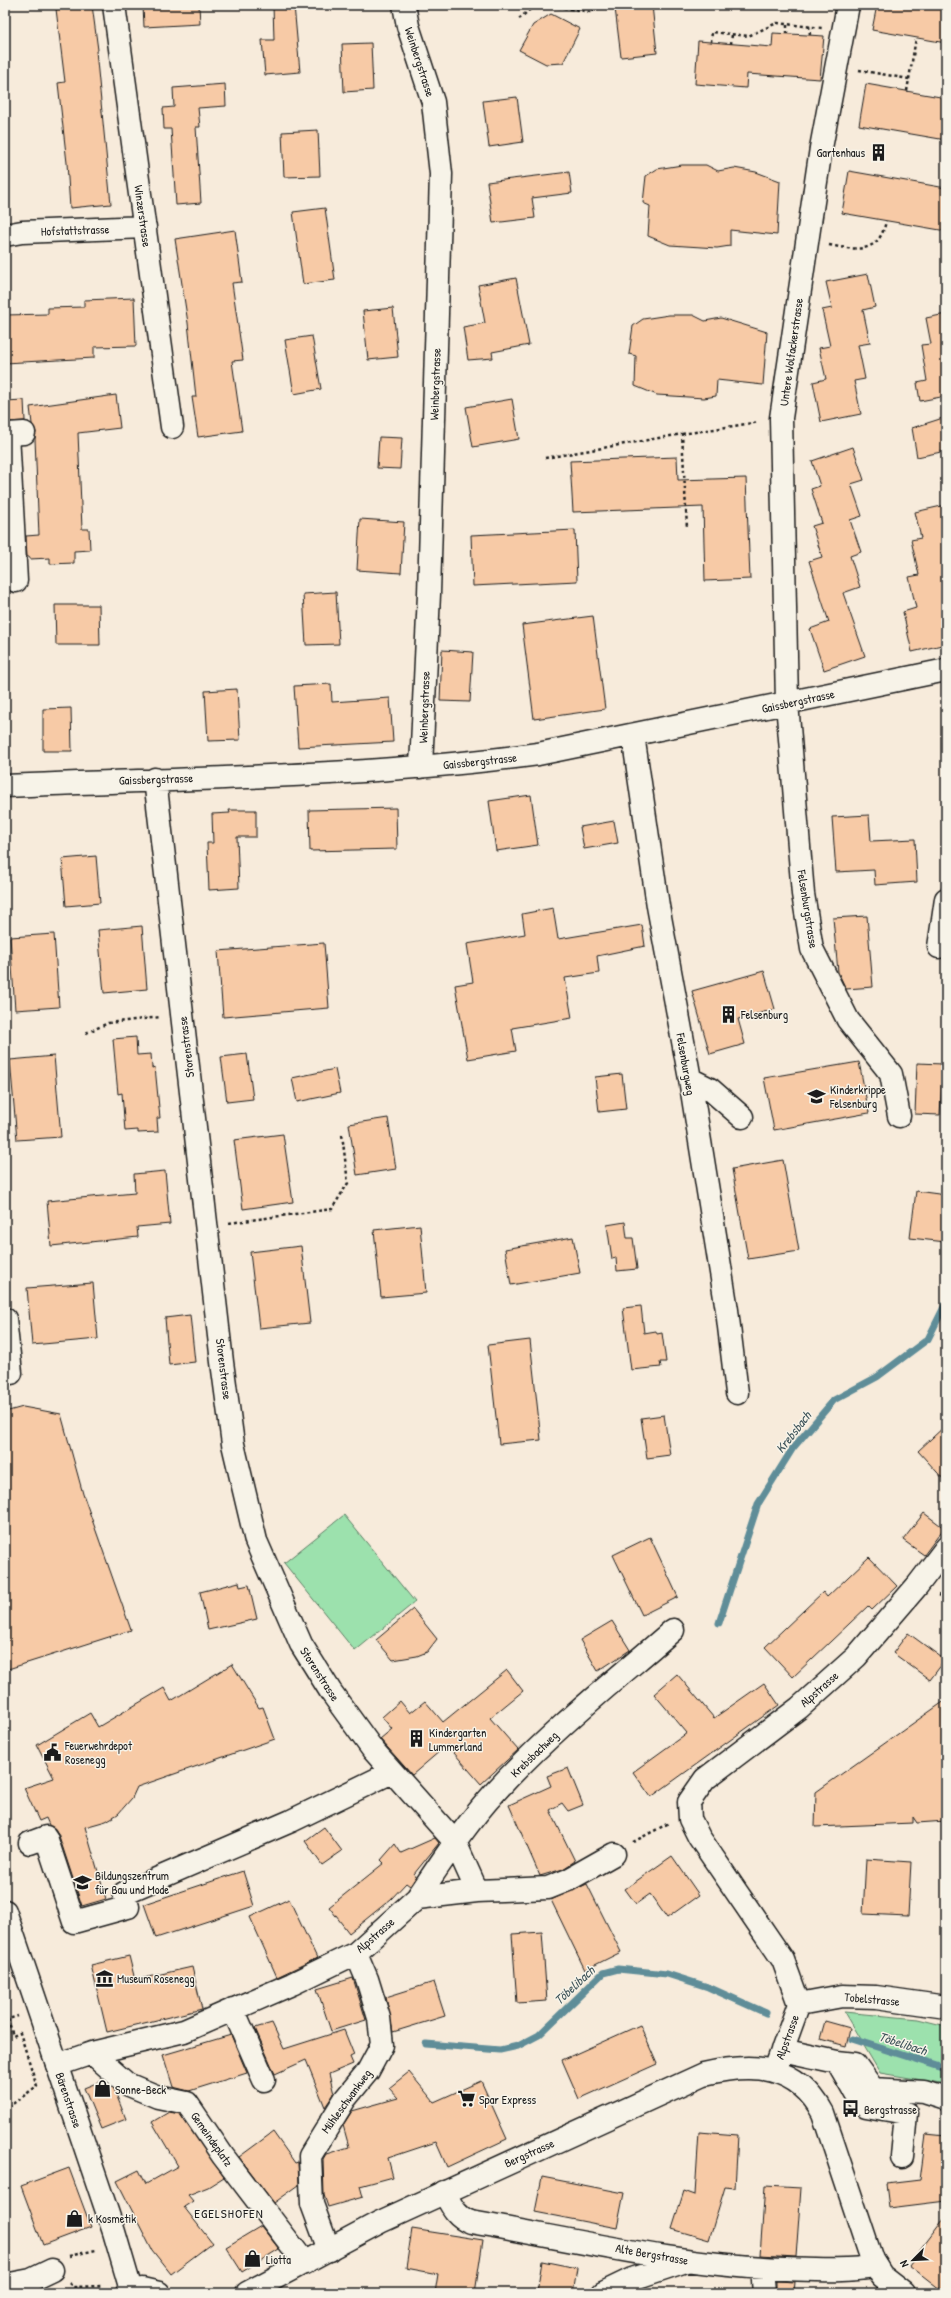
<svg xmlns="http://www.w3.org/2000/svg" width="951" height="2298" font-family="'Patrick Hand',sans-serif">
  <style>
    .green { fill: #9ce1ad; stroke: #5c7e64 }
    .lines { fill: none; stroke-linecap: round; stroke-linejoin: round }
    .stream { stroke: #5f8d98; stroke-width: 7 }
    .building { fill: #f7caa6; stroke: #1c1c1c }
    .minor-casing { stroke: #1c1c1c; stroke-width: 25 }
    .major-casing { stroke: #1c1c1c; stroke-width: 25 }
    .path { stroke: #1c1c1c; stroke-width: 2.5; stroke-dasharray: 3 3; stroke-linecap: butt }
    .minor { stroke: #f7f3e8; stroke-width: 22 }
    .major { stroke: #f7f3e8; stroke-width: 22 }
    .labels { text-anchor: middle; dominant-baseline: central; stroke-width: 3; stroke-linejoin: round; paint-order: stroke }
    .street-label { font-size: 12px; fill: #1c1c1c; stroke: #f7f3e8 }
    .poi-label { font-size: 12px; fill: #1c1c1c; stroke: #f7f3e8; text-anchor: start }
    .water-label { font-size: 13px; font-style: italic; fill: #3e545a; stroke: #f7f3e8 }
    .neighbourhood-label { font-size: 13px; letter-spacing: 1px; fill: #1c1c1c; stroke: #f7f3e8 }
  </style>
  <rect width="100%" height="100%" fill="#f7ebdb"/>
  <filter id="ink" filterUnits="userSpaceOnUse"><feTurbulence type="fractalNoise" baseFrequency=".025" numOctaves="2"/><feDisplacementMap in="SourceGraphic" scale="8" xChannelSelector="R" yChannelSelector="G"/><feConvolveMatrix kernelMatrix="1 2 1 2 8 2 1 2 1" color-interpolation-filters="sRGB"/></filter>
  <g filter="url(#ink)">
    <!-- green -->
    <path class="green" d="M344 1515 415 1602 355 1651 284 1563Z
      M844 2012 918 2019 946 2026V2084L880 2073Z"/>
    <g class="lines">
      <!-- stream -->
      <path class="stream" d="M719 1623 758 1504 793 1448 834 1400 877 1377 928 1339 946 1303
        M852 2039 946 2069
        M426 2044 500 2050 518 2046 539 2035 603 1973 618 1969 667 1974 708 1987 766 2013"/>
    </g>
    <!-- building -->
    <path class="building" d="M92 5 98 50 96 51 111 204 70 208 67 163 58 83 65 82 56 9Z
      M143 5H199L200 24 144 27Z
      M273 5H294L300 72 265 75 262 40H274Z
      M652 5 657 53 621 57 615 8Z
      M877 5H946V43L872 30Z
      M551 14 580 29 563 63 546 64 519 50 533 25Z
      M773 33 824 36 820 79 747 74 746 88 695 84 698 41 772 47Z
      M371 43 373 90 344 92 342 44Z
      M225 84 226 106 198 108 200 127H196L201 203 176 205 171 129H164L163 108 174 107 173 88Z
      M866 84 946 98V140L859 125Z
      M517 97 523 142 489 147 483 101Z
      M318 130 320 176 284 177 282 132Z
      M682 165H706L718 171 734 168 756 172 780 181 777 235 730 230V246L717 248 670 245 648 236 650 206 643 203 646 176 657 169Z
      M849 171 946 188V231L842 213Z
      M569 172 572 193 532 198 535 218 493 223 487 182Z
      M325 208 335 280 303 284 293 212Z
      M235 230 242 282 232 283 243 360 232 361 242 431 198 437 192 397H196L188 323 175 239Z
      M868 274 875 307 863 310 870 343 858 345 865 379 854 381 861 414 821 422 813 382 826 379 819 348 830 346 822 310 832 308 826 282Z
      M516 278 529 345 492 352 493 358 468 360 463 327 485 323 478 285Z
      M134 298 136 346 94 347V358L5 363V315L48 314V308L84 307V300Z
      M393 308 398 357 368 360 363 311Z
      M946 314V396L920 401 917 383 927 381 921 345 931 344 926 318Z
      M669 315H693L705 321 721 318 767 332 763 385 717 380 716 396 704 398 657 395 635 386 636 356 629 354 633 326 643 319Z
      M312 336 321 389 294 394 285 340Z
      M116 395 120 428 78 433 82 529H89L90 550 74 551V563L50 564V558L30 559V557H27L26 536 39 535 35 439 36 432 32 424 30 407Z
      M512 399 519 439 473 447 466 407Z
      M24 400 25 421 5 422V401Z
      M946 417V451L917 457 912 428Z
      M379 437 402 438 400 469 377 468Z
      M853 447 864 480 851 484 862 516 850 520 861 552 850 556 860 587 843 593 865 656 824 670 810 629 829 622 809 561 822 557 812 526 822 523 811 489 820 486 812 461Z
      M677 457 678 480 746 478 750 579 705 581 703 507 573 512 570 461Z
      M946 505V644L912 652 903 612 916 608 909 577 919 575 911 540 921 538 915 512Z
      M360 519 404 522 401 573 357 570Z
      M575 530 577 581 473 586 471 535Z
      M336 592 339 644 306 645 303 594Z
      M55 605H99L100 645H56Z
      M593 616 605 709 534 719 522 625Z
      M442 650 473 652 470 702 440 701Z
      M331 684 332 702 390 698 393 742 298 747 294 686Z
      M237 689 240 740 208 741 205 691Z
      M71 708 72 751H43V709Z
      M531 795 538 845 496 851 489 801Z
      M396 808 397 849 310 851 309 810Z
      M229 810H256V837H237L239 888 209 890 207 843H213L212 814 230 813Z
      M869 815 871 841 915 839 917 882 875 885 874 870 836 872 832 817Z
      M614 821 618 843 584 849 580 827Z
      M96 856 100 903 66 906 62 859Z
      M553 908 558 939 642 925 645 946 597 956 599 973 565 978 572 1018 512 1028 516 1051 468 1059 455 985 473 982 467 944 525 934 522 914Z
      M867 916 873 987 846 989 838 972 833 918Z
      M142 926 147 989 104 993 98 930Z
      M54 934 59 1007 15 1010 10 937Z
      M324 943 329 1008 223 1017 218 951Z
      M764 971 775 1009 738 1019 745 1044 710 1054 692 991Z
      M136 1037 137 1055 151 1054 152 1068 155 1067 160 1118H157L158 1132 138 1133V1130L125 1131 122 1093 118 1094 113 1039Z
      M247 1054 253 1099 227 1102 221 1057Z
      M54 1056 61 1137 17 1140 10 1060Z
      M859 1062 869 1113 774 1130 764 1078Z
      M917 1063 943 1064 940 1115 915 1114Z
      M335 1069 340 1093 297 1102 292 1078Z
      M622 1074 626 1109 599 1112 595 1077Z
      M388 1118 396 1169 357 1175 349 1124Z
      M283 1134 293 1202 243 1209 234 1140Z
      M783 1160 799 1251 748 1259 732 1169Z
      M165 1171 170 1224 137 1227 138 1237 51 1246 47 1201 135 1193 134 1174Z
      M916 1191 946 1195V1242L910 1238Z
      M625 1222 627 1238H633L637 1269 617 1271 616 1258 612 1259 607 1225Z
      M420 1225 426 1293 381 1297 374 1230Z
      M573 1237 580 1273 511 1285 505 1249Z
      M301 1246 310 1323 259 1328 250 1252Z
      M93 1283 98 1339 32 1345 27 1288Z
      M641 1306 644 1333 656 1331 657 1334 662 1333 666 1362H660L661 1367 631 1370 623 1308Z
      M190 1315 195 1362 169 1365 165 1318Z
      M530 1340 541 1440 499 1444 488 1345Z
      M23 1407 61 1414 83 1494 131 1630 5 1670V1412Z
      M664 1415 670 1455 647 1458 641 1418Z
      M946 1425V1482L918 1451Z
      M924 1513 944 1528 924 1555 903 1540Z
      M650 1537 678 1597 642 1615 613 1555Z
      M869 1557 897 1586 872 1610 868 1606 793 1677 765 1647 823 1592 827 1597Z
      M239 1582 240 1587 249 1585 257 1619 208 1630 200 1592Z
      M413 1609 437 1639 427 1652 417 1656 393 1660 376 1640Z
      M612 1621 630 1650 598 1671 580 1640Z
      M908 1633 945 1660 930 1680 893 1653Z
      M232 1664 259 1708 263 1707 275 1739 137 1787 132 1798 118 1814 106 1821 85 1827 106 1899 82 1906 58 1833 49 1825 46 1818 39 1821 24 1788 54 1778 37 1745 90 1713 98 1727 164 1688 171 1701Z
      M507 1670 523 1691 490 1718 518 1750 481 1784 447 1745 412 1775 380 1739 392 1729 382 1717 400 1701 410 1713 425 1701 443 1722Z
      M677 1674 714 1718 764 1683 779 1705 651 1797 633 1772 687 1733 654 1694Z
      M946 1700V1821L917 1823 913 1817V1823L815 1827 816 1792Z
      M568 1768 583 1805 568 1811 562 1803 550 1810 575 1861 563 1869 540 1876 509 1805 551 1786 547 1776Z
      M324 1827 342 1851 322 1865 305 1841Z
      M435 1838 439 1843 414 1874 416 1877 410 1886 406 1883 391 1899 349 1933 329 1907 384 1863 381 1860 395 1844 401 1853Z
      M672 1856 699 1895 667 1918 650 1894 636 1904 625 1889Z
      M866 1859 911 1862 908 1916 863 1914Z
      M243 1871 254 1906 156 1938 144 1904Z
      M587 1884 621 1952 585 1970 551 1900Z
      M289 1899 317 1958 277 1977 250 1917Z
      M542 1932 547 2001 517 2003 512 1934Z
      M129 1956 135 1980 192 1967 202 2009 107 2032 91 1965Z
      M353 1978 366 2020 331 2031 317 1989Z
      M434 1982 445 2016 393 2032 386 1997Z
      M825 2021 850 2028 846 2046 820 2039Z
      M272 2023 284 2049 344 2030 354 2055 350 2057 353 2064 329 2074 334 2094 325 2107 306 2060 275 2074 255 2028Z
      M640 2025 657 2064 579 2099 562 2060Z
      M231 2035 247 2073 189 2091 173 2087 163 2055Z
      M409 2072 434 2102 481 2081 507 2139 447 2167 436 2142 388 2158 393 2177 360 2186 363 2197 328 2207 324 2195 323 2159 326 2154 349 2147 343 2125 352 2111 398 2098 389 2088Z
      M104 2080 114 2089 126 2119 101 2129 84 2088Z
      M169 2112 180 2114 224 2177 208 2187 188 2195 193 2201 184 2207 212 2243 171 2274 152 2250 117 2181 139 2170 146 2184 178 2166 152 2122Z
      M273 2132 295 2163 298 2162 299 2185 274 2203 239 2157Z
      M699 2132 738 2135 735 2188 725 2187 709 2240 672 2229 684 2191 695 2195Z
      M926 2134 946 2136V2201L889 2208 886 2184 920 2180Z
      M69 2168 91 2227 43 2245 21 2186Z
      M542 2177 624 2193 617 2228 535 2212Z
      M765 2186 801 2188 796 2257 760 2255Z
      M946 2216V2293H945L909 2265Z
      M261 2226 279 2249 242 2272 226 2247Z
      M412 2229 483 2240 475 2293H435L438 2274 406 2268Z
      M542 2261 577 2268 573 2293H537Z
      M776 2281 794 2282 793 2293H776Z"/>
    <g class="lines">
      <defs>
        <path id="minor" d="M114 5 172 427
          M404 5 408 26 433 102 441 174 429 594 421 767
          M848 5 821 148 781 418 787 703 803 894 812 949 848 1020 891 1074 899 1116
          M5 235 22 232 145 227
          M16 581 8 434 24 433
          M633 735 658 906 690 1079 727 1310 737 1393
          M155 779 222 1362 233 1444 256 1541 301 1644 331 1692 373 1750 455 1842 477 1891
          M5 786C182 778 362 778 538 754L946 670
          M939 947 946 899
          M690 1079 710 1089 742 1117
          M5 1319 11 1373 5 1374
          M30 1843 46 1837 74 1922 128 1907 124 1893 291 1821 392 1772
          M417 1898C442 1861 466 1824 496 1791 550 1732 613 1682 673 1630
          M799 2004 842 1996 876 1997 946 2007
          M233 2009 264 2080
          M782 2050 837 2062 859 2100 866 2106 906 2113 902 2157
          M92 2053 127 2084 158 2097 187 2103 223 2156 305 2263
          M837 2062 855 2064 873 2089 924 2092 946 2099
          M57 2065 92 2053 184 2031 292 1984 356 1953 417 1898 477 1891 548 1888 568 1880 614 1854
          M775 2070 799 2004 783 1960 699 1837 690 1819 689 1802 705 1779 799 1708 856 1657 917 1586 946 1548
          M444 2192C451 2205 456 2217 471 2222 575 2240 679 2265 785 2269 816 2270 845 2272 876 2267
          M329 2250 312 2204 310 2156 345 2099 368 2071 382 2045 379 2018 367 1979 356 1953
          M762 2268 764 2293
          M5 2285 31 2280 52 2270
          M603 2293 632 2279 686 2261"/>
        <path id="major" d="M5 1911 114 2232 131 2290
          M127 2293 142 2289 159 2293
          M247 2293 380 2222 704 2074C752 2062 797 2064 823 2113L872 2260 882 2276 904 2293"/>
      </defs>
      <!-- minor casing -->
      <use href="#minor" class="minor-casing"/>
      <!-- major casing -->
      <use href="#major" class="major-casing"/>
      <!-- path -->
      <path class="path" d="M546 5 591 12 597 5
        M519 19 535 5
        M809 26 810 35
        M787 34V24
        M711 42 712 32 748 36 777 23 822 28
        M731 44 732 34
        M859 70 909 79
        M907 91 916 38
        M829 245C856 250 879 255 886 221
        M682 434 759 422
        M545 458 682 434 687 528
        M86 1033 108 1023 161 1017
        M229 1223 332 1209 348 1183 342 1134
        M938 1595 946 1598
        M633 1842 669 1823
        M8 2019 13 2036 20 2033 37 2086 10 2106
        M5 2020 18 2016
        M69 2256 96 2250
        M69 2283 73 2287 102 2286"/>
      <!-- minor -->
      <use href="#minor" class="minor"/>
      <!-- major -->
      <use href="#major" class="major"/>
    </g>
  </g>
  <!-- icons -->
  <defs>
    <symbol id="building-bare" viewBox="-9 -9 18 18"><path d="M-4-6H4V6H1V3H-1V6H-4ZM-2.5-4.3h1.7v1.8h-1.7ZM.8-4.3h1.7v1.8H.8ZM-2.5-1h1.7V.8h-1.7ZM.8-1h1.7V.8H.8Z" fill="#1c1c1c" stroke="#f7f3e8" stroke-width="2.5" paint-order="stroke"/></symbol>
    <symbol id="school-bare" viewBox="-9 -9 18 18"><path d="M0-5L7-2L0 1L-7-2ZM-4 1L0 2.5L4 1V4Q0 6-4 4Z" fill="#1c1c1c" stroke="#f7f3e8" stroke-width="2.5" paint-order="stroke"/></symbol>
    <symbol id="civic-bare" viewBox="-9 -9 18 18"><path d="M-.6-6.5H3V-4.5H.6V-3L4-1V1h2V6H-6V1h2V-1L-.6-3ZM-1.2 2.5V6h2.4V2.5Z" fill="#1c1c1c" stroke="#f7f3e8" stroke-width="2.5" paint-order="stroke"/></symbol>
    <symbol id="museum-bare" viewBox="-9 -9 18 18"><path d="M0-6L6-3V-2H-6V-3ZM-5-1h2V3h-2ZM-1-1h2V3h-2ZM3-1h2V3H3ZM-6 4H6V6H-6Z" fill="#1c1c1c" stroke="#f7f3e8" stroke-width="2.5" paint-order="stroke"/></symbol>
    <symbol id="shop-bare" viewBox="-9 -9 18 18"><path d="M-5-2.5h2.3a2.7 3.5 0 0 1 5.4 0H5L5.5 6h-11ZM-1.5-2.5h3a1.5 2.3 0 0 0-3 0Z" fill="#1c1c1c" stroke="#f7f3e8" stroke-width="2.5" paint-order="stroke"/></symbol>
    <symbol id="supermarket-bare" viewBox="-9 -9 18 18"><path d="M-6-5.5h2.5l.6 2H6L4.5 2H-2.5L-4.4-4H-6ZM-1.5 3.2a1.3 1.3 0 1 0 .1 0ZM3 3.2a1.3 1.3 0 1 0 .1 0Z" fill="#1c1c1c" stroke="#f7f3e8" stroke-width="2.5" paint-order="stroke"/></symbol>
    <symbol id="bus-bare" viewBox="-9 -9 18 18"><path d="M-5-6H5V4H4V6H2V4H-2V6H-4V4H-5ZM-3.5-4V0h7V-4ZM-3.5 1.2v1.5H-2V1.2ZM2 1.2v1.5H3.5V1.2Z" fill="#1c1c1c" stroke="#f7f3e8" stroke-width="2.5" paint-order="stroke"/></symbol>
  </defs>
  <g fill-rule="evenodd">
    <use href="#building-bare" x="866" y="140" width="25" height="25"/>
    <use href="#building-bare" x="716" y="1002" width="25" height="25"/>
    <use href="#school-bare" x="804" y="1084" width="25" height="25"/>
    <use href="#building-bare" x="404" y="1726" width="25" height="25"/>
    <use href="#civic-bare" x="40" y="1740" width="25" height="25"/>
    <use href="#school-bare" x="70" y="1870" width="25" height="25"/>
    <use href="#museum-bare" x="92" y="1966" width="25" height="25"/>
    <use href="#shop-bare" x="90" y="2076" width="25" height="25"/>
    <use href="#supermarket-bare" x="454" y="2086" width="25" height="25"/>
    <use href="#bus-bare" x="838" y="2096" width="25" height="25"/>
    <use href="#shop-bare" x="62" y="2206" width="25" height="25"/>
    <use href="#shop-bare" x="240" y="2246" width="25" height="25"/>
  </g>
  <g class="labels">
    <!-- street labels -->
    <g class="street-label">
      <text transform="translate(420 62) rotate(72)">Weinbergstrasse</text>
      <text transform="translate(143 216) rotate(82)">Winzerstrasse</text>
      <text transform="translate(75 230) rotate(-2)">Hofstattstrasse</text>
      <text transform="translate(791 352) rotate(-82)">Untere Wolfackerstrasse</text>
      <text transform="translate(435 384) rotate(-88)">Weinbergstrasse</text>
      <text transform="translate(798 701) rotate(-12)">Gaissbergstrasse</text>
      <text transform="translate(424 707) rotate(-88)">Weinbergstrasse</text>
      <text transform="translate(480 761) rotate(-6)">Gaissbergstrasse</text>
      <text transform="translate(156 779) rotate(-2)">Gaissbergstrasse</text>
      <text transform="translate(808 909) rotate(81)">Felsenburgstrasse</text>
      <text transform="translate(186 1047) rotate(-97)">Storenstrasse</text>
      <text transform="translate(686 1064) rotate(80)">Felsenburgweg</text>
      <text transform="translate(224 1369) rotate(83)">Storenstrasse</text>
      <text transform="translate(320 1674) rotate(57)">Storenstrasse</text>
      <text transform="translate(819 1689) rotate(-42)">Alpstrasse</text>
      <text transform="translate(534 1754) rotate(-44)">Krebsbachweg</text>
      <text transform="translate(375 1935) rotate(-41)">Alpstrasse</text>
      <text transform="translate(872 1999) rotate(5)">Tobelstrasse</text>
      <text transform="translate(787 2037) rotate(-70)">Alpstrasse</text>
      <text transform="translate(69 2100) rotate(71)">Bärenstrasse</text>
      <text transform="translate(346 2101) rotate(-54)">Mühleschwankweg</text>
      <text transform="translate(212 2139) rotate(55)">Gemeindeplatz</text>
      <text transform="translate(529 2153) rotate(-24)">Bergstrasse</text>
      <text transform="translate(652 2254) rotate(10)">Alte Bergstrasse</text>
    </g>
    <!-- poi labels -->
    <g class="poi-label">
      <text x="865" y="152" text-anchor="end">Gartenhaus</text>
      <text x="741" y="1014">Felsenburg</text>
      <text x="830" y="1089">Kinderkrippe<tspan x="830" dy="14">Felsenburg</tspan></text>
      <text x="429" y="1732">Kindergarten<tspan x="429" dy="14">Lummerland</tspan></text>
      <text x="65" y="1745">Feuerwehrdepot<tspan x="65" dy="14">Rosenegg</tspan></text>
      <text x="95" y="1875">Bildungszentrum<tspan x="95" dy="14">für Bau und Mode</tspan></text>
      <text x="117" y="1978">Museum Rosenegg</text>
      <text x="115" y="2089">Sonne-Beck</text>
      <text x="479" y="2099">Spar Express</text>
      <text x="864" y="2109">Bergstrasse</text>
      <text x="88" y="2218">k Kosmetik</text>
      <text x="266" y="2259">Liotta</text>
    </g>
    <!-- water labels -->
    <g class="water-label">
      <text transform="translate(793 1432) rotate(-52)">Krebsbach</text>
      <text transform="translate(574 1985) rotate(-43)">Töbelibach</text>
      <text transform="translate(903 2043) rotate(18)">Töbelibach</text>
    </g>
    <!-- neighbourhood labels -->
    <g class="neighbourhood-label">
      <text x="229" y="2213">EGELSHOFEN</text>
    </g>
  </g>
  <!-- margin -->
  <rect width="951" height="2298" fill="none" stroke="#f7f3e8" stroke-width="20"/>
  <rect x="10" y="10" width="931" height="2278" fill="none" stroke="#1c1c1c" stroke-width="1.5" filter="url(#ink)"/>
  <!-- north arrow -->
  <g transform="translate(913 2260) rotate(246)" stroke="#f7f3e8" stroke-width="3" paint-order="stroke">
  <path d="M0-3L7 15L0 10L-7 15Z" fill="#1c1c1c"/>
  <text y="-6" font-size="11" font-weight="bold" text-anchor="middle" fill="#1c1c1c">N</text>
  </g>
</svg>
